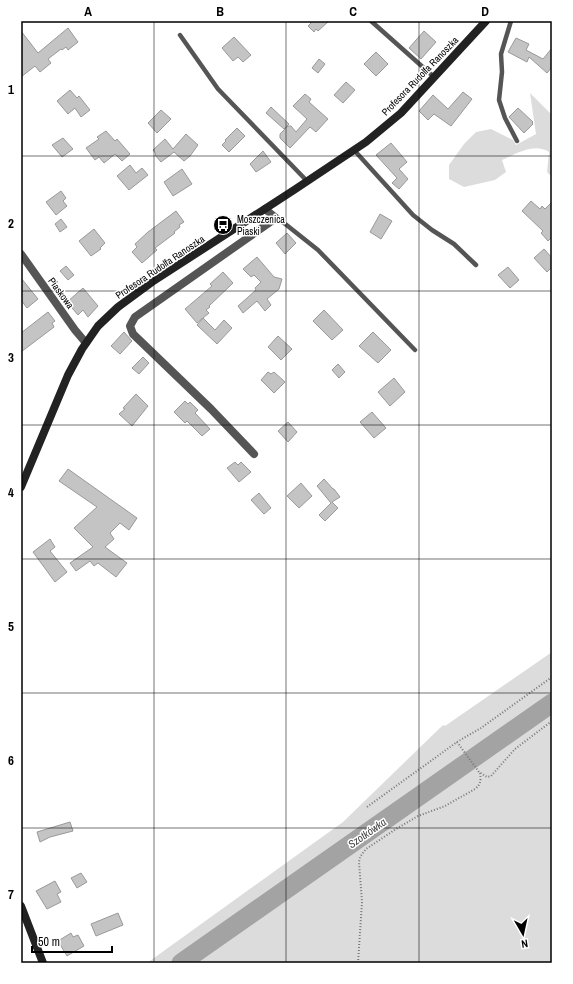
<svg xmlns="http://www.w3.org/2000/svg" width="573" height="984" font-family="'Archivo Narrow',sans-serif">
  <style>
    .green { fill: #dcdcdc }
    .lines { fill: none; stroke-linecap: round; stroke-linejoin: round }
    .river { stroke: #a3a3a3; stroke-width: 19 }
    .building { fill: #c4c4c4; stroke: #999 }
    .path { stroke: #777; stroke-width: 2; stroke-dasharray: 1 2; stroke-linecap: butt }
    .lane { stroke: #555; stroke-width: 4.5 }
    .street { stroke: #555; stroke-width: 8 }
    .secondary { stroke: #222; stroke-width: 8 }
    .grid { fill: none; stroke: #000; stroke-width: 1; stroke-opacity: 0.55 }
    .labels { text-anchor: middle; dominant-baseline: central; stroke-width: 3; stroke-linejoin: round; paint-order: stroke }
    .street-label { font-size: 10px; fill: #000; stroke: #fff }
    .poi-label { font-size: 10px; fill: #000; stroke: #fff; text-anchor: start }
    .water-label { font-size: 11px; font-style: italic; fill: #444; stroke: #fff }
    .neatline { fill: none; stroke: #000; stroke-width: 1.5 }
    .grid-label { font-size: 13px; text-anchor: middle; font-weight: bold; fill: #000 }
  </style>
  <rect width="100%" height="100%" fill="#fff"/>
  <!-- green -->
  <path class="green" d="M530 93 552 115V177L547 172 549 152C535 142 515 154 502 160L506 172 495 180 464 187 449 179V165L464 144 476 132 491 129 513 140 516 145 536 134Z
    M552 652V963H147L343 822 443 725 445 726Z"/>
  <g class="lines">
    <!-- river -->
    <path class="river" d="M181 963 552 703"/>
  </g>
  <!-- building -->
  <path class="building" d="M309 21H329L318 31 316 29 314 32 308 26 311 23Z
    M68 28 78 42 68 50 66 47 62 50 61 49 48 59 51 63 40 72 35 66 21 77V31L38 53Z
    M424 31 436 42 421 59 409 48Z
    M234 37 251 55 243 62 238 57 233 61 222 48Z
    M516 38 529 44 526 50 543 59 552 48V67L547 73 529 57 527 62 508 52Z
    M376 52 388 64 376 76 364 64Z
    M319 59 325 64 318 73 312 68Z
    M346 82 355 90 343 103 334 95Z
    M70 90 77 98 79 96 90 110 81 117 75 108 68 114 57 101Z
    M463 92 472 99 451 126 434 114 428 120 419 111 433 95 448 109Z
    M305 94 311 99 309 102 328 119 316 132 310 127 290 148 280 138V134L288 126H291L296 132 307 119 293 106Z
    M271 107 289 124 284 129 266 113Z
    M518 108 533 122 532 123 533 124 524 133 509 117Z
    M161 110 171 119 157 133 148 123Z
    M237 128 245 136 229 152 222 145 226 141 225 140Z
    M106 131 115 141 117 139 130 154 122 161 115 154 104 163 99 157 95 160 86 148 99 139 97 137Z
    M186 134 198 145 190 156 184 161 174 152 161 162 155 155 156 154 153 150 165 139 173 149Z
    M63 138 73 149 62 157 52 145Z
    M391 143 407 162 399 169 408 179 399 189 392 183 397 178 376 155Z
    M263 151 271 162 256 172 250 164Z
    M130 165 136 173 142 168 148 175 129 190 117 176Z
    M182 169 192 184 173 196 164 182Z
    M61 191 66 198 63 201 67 206 56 215 46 202Z
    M531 201 540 209 542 206 545 209 552 202V240L551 238 548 241 541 233 543 231 522 211Z
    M176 211 184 222 179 225 180 227 174 232 175 233 155 248 157 250 142 263 132 252 137 247 135 244 148 232Z
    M380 214 392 221 381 239 370 232Z
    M61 219 67 227 60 232 55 224Z
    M94 229 105 243 100 248 101 249 91 256 79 241Z
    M287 233 296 243 285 254 276 243Z
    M544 249 552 258V267L547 272 534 258Z
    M257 257 274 277 282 279 279 289 267 299 271 305 265 311 257 301 243 313 238 306 256 290 255 288 261 282 254 275 251 277 243 269Z
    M66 266 74 275 68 280 60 271Z
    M508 267 519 280 510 288 498 275Z
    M223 272 233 283 209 306 210 307 206 310 209 313 197 323 185 309 212 286 210 284Z
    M21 278 38 299 27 308 21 300Z
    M83 288 98 306 88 317 83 310 78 315 67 302Z
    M324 310 343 330 332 340 313 321Z
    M48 312 55 321 52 323 54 327 21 352V333Z
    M203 318 215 330 224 320 232 328 217 344 197 325Z
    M124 332 132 341 120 354 111 346Z
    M373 332 391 350 378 363 359 346Z
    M278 336 292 349 281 360 268 347Z
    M143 357 149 363 139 374 132 368Z
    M338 364 345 372 339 378 332 370Z
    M268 372 271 374 274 372 285 382 274 393 261 380Z
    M394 378 405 392 390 406 378 392Z
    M136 394 148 406 132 426 119 414 125 409 123 408Z
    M185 401 188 404 190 402 198 410 195 413 210 429 202 436 187 421 185 423 174 412Z
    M372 412 386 428 374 438 360 422Z
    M288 422 297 432 288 442 278 431Z
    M235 462 238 465 241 462 251 472 239 482 227 468Z
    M68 469 137 518 129 530 120 523 110 533 114 539 105 547 127 563 116 577 98 563 94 566 90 561 76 571 70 563 93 547 74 528 97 507 59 481Z
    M324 479 333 489H334L340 497 332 502 338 508 325 521 319 515 331 503 317 486Z
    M301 483 312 496 299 508 287 496Z
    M259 493 271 508 264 514 251 500Z
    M50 539 55 547 50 551 67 572 55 582 33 552Z
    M70 822 73 831 50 837 40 842 37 832Z
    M81 873 87 882 77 888 71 878Z
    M55 881 61 892 57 894 61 902 47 909 36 891Z
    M118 913 123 925 96 936 91 924Z
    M71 933 73 937 78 935 84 946 67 956 58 941Z"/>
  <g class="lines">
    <!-- path -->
    <path class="path" d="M457 742 479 772 487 777 491 776 515 749 552 721
      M367 807 457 742 481 728 552 677
      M358 963 362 902 359 862 360 857 366 849 396 829 418 816 445 806 475 789C481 784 481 780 480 773"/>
    <!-- lane -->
    <path class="lane" d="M371 21 434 77
      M511 21 501 54 502 72 499 100 505 118 517 141
      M180 35 218 89 307 181
      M354 150 413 215 432 230 454 244 476 265
      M276 218 284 223 318 250 415 350"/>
    <!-- street -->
    <path class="street" d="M21 254 75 330 86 343
      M254 454 211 409 133 334 130 326 135 317 276 218 265 209"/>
    <!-- secondary -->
    <path class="secondary" d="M21 487 68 375 82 349 98 326 118 307 152 282 294 190 366 142 401 113 486 21
      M21 906 43 963"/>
  </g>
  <!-- grid -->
  <path class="grid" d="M154 21V963M286 21V963M419 21V963M21 156H552M21 291H552M21 425H552M21 559H552M21 693H552M21 828H552"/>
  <!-- icons -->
  <defs>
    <symbol id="bus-disc" viewBox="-11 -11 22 22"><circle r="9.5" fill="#000" stroke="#fff"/><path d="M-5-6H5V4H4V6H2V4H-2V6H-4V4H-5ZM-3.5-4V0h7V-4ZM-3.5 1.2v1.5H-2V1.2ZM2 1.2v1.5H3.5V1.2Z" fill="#fff"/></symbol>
  </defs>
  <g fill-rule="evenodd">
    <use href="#bus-disc" x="212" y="214" width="22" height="22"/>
  </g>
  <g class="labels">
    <!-- street labels -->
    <g class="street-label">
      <text transform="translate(420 76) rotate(-46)">Profesora Rudolfa Ranoszka</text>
      <text transform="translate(160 267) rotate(-34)">Profesora Rudolfa Ranoszka</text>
      <text transform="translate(61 293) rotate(54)">Piaskowa</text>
    </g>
    <!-- poi labels -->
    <g class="poi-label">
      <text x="237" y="219">Moszczenica<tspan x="237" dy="12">Piaski</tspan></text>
    </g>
    <!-- water labels -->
    <g class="water-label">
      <text transform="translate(367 833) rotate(-35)">Szotkówka</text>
    </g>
  </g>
  <!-- border -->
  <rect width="573" height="984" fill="none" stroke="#ffffff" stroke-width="44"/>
  <!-- north arrow -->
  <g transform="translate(523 934) rotate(171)" stroke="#ffffff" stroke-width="3" paint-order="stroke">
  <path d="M0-3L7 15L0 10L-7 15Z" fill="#000000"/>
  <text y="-6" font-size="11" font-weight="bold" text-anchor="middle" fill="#000000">N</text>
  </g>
  <!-- scale -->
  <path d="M32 946v6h80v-6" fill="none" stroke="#000000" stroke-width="2"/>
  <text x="38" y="946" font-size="12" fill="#000000" stroke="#ffffff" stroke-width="3" paint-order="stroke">50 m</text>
  <rect x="22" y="22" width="529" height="940" class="neatline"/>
  <g class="grid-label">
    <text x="88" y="16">A</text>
    <text x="220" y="16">B</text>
    <text x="353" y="16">C</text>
    <text x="485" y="16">D</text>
    <text x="11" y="94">1</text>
    <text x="11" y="228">2</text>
    <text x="11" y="362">3</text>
    <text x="11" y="497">4</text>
    <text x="11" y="631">5</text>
    <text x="11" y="765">6</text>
    <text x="11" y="899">7</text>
  </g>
</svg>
